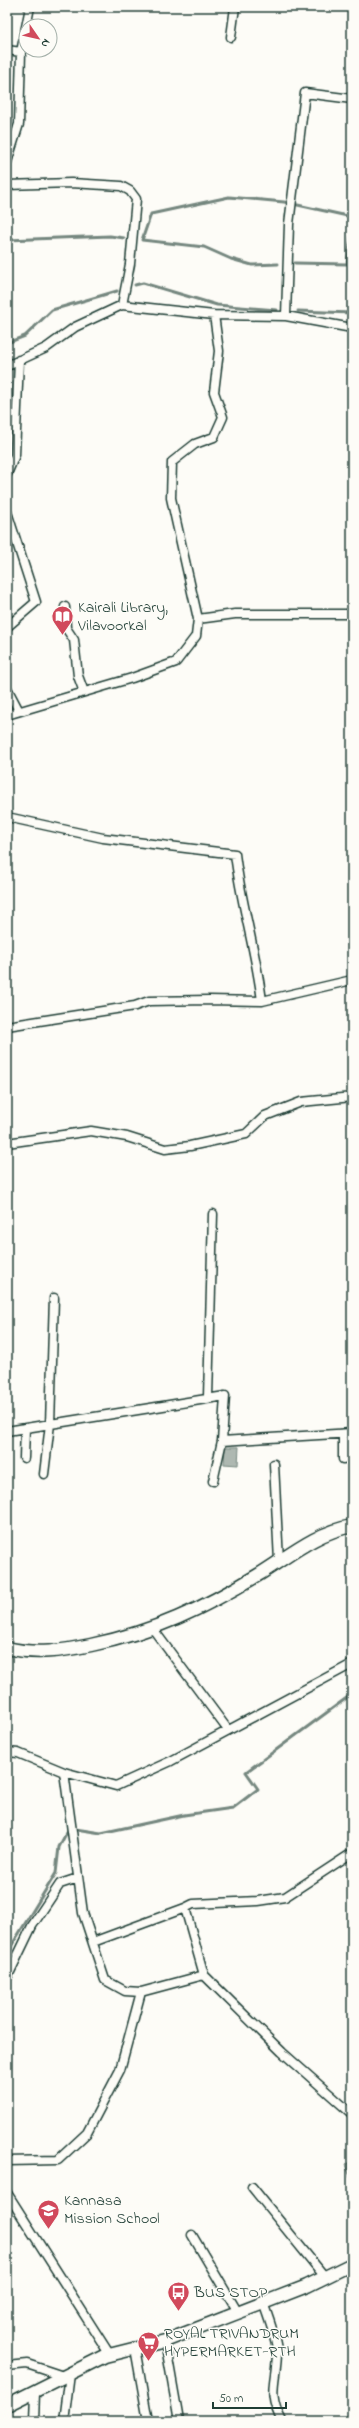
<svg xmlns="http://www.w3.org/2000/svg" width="359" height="2428" font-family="'Indie Flower',sans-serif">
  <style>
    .water { fill: #aeb8b1; stroke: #75877f }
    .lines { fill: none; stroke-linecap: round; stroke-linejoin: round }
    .stream { stroke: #75877f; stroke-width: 3 }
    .street-casing { stroke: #1f3d34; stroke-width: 11 }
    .secondary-casing { stroke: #1f3d34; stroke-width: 15 }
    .street { stroke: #fdfcf7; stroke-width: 8 }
    .secondary { stroke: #fdfcf7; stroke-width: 12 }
    .labels { text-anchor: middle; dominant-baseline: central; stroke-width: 3; stroke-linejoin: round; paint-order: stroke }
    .poi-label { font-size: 16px; fill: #1f3d34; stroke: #fdfcf7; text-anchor: start }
  </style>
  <rect width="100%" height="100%" fill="#fdfcf7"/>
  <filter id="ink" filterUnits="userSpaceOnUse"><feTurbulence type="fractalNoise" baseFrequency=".025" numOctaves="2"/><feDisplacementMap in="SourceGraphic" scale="8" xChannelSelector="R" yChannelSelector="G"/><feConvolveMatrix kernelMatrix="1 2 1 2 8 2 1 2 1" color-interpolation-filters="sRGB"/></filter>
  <g filter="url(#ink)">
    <!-- water -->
    <path class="water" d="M225 1447H239L238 1465 224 1464Z
      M352 2160V2181L345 2165Z"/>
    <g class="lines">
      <!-- stream -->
      <path class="stream" d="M7 240 110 236 124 238
        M295 263 347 264 352 231
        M278 264 252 265 231 259 204 247 142 240 151 214 229 197 284 202 352 217
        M135 285 143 283 217 305 277 310
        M298 311 352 313
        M7 343 25 336 52 310 117 291
        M7 1953 56 1873 59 1847 69 1828 101 1833 184 1815 233 1808 258 1789 246 1772 352 1694"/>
      <defs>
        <path id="street" d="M231 37 235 7
          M7 50 21 52
          M352 99 305 93 289 224 286 316 352 328
          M7 162 19 124 21 52 30 7
          M7 185 71 183 121 186 130 191 136 199 130 264 122 305 75 327 46 348 7 366
          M122 305 214 315 286 316
          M7 474 15 455 19 360
          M7 512 36 602 7 627
          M65 607 66 628 74 640 78 676 84 692
          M198 619 171 498 172 462 195 444 214 437 223 417 214 392 219 351 214 315
          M7 688 19 711
          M7 715 132 678 176 662 196 636 198 619 235 614H352
          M7 817 103 838 235 854C241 904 256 951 262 1001
          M7 1026 135 1006 149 1001 209 1000 262 1001 352 980
          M7 1143 91 1131 127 1137 165 1149 190 1146 246 1134 265 1116 301 1102 352 1097
          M208 1397 213 1214
          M7 1431 225 1396 222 1441 213 1481
          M343 1434V1459
          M222 1441 352 1433
          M24 1458 25 1428
          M274 1464 279 1561
          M44 1474 50 1424 54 1298
          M153 1629 228 1730
          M7 1752 18 1753 64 1772 116 1786 171 1761 352 1664
          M64 1772 83 1913 105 1980 125 1991 141 1992 204 1975
          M352 1853 285 1897 258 1901 193 1904 185 1908 204 1975 282 2052 352 2114
          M93 1942 185 1908
          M7 1978 32 1926 60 1884 78 1878
          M7 2161 58 2160 87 2133 120 2070 141 1992
          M252 2187 325 2277
          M7 2193 110 2355
          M192 2235 237 2311
          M263 2302C267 2315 277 2339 277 2352 277 2380 266 2393 282 2421
          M165 2341 179 2421
          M135 2348 148 2421
          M7 2366 27 2364 66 2377
          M34 2421 35 2392
          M64 2421 70 2374"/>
        <path id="secondary" d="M7 1648C36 1655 62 1651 91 1645 154 1632 204 1608 258 1575 289 1556 315 1533 352 1526
          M7 2405 105 2356 165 2341 307 2286 352 2264"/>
      </defs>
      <!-- street casing -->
      <use href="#street" class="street-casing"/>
      <!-- secondary casing -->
      <use href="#secondary" class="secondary-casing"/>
      <!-- street -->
      <use href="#street" class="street"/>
      <!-- secondary -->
      <use href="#secondary" class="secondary"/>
    </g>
  </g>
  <!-- icons -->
  <defs>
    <symbol id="library-pin" viewBox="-11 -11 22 30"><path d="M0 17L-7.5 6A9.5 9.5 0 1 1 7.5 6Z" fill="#d1495b" stroke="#fdfcf7"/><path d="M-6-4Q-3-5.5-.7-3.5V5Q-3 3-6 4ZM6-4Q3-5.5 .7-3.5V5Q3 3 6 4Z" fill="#fff"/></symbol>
    <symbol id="school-pin" viewBox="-11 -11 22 30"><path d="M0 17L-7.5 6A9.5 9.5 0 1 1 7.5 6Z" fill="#d1495b" stroke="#fdfcf7"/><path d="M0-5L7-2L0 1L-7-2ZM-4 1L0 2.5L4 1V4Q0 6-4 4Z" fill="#fff"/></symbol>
    <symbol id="bus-pin" viewBox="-11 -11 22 30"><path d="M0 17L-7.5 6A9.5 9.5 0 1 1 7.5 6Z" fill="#d1495b" stroke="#fdfcf7"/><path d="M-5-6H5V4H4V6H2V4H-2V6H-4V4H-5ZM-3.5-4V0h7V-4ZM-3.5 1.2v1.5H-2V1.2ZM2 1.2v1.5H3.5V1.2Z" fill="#fff"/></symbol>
    <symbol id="supermarket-pin" viewBox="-11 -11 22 30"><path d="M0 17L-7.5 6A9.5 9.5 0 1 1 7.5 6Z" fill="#d1495b" stroke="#fdfcf7"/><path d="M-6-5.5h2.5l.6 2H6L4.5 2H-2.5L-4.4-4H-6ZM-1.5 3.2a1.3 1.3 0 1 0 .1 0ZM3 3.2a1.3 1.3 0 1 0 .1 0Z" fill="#fff"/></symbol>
  </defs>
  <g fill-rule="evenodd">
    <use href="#library-pin" x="50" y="604" width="25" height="34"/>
    <use href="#school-pin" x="36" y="2198" width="25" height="34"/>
    <use href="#bus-pin" x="166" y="2280" width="25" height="34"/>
    <use href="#supermarket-pin" x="136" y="2330" width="25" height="34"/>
  </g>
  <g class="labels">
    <!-- poi labels -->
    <g class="poi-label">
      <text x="78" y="608">Kairali Library,<tspan x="78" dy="18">Vilavoorkal</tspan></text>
      <text x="64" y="2201">Kannasa<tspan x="64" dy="18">Mission School</tspan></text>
      <text x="194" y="2293">BUS STOP</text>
      <text x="164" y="2334">ROYAL TRIVANDRUM<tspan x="164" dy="18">HYPERMARKET-RTH</tspan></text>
    </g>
  </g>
  <!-- margin -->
  <rect width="359" height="2428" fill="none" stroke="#fdfcf7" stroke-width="24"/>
  <rect x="12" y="12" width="335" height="2404" fill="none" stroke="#1f3d34" stroke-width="1.5" filter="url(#ink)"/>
  <!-- north arrow -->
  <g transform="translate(38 38) rotate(124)"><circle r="19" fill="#fdfcf7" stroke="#a4b0a9"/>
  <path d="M0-3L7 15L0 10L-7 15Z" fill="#d1495b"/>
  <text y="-6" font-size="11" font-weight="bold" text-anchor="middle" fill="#1f3d34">N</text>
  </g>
  <!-- scale -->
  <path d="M213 2402v6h73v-6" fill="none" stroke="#1f3d34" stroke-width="2"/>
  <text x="219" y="2402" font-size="12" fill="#1f3d34" stroke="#fdfcf7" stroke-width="3" paint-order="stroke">50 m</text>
</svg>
